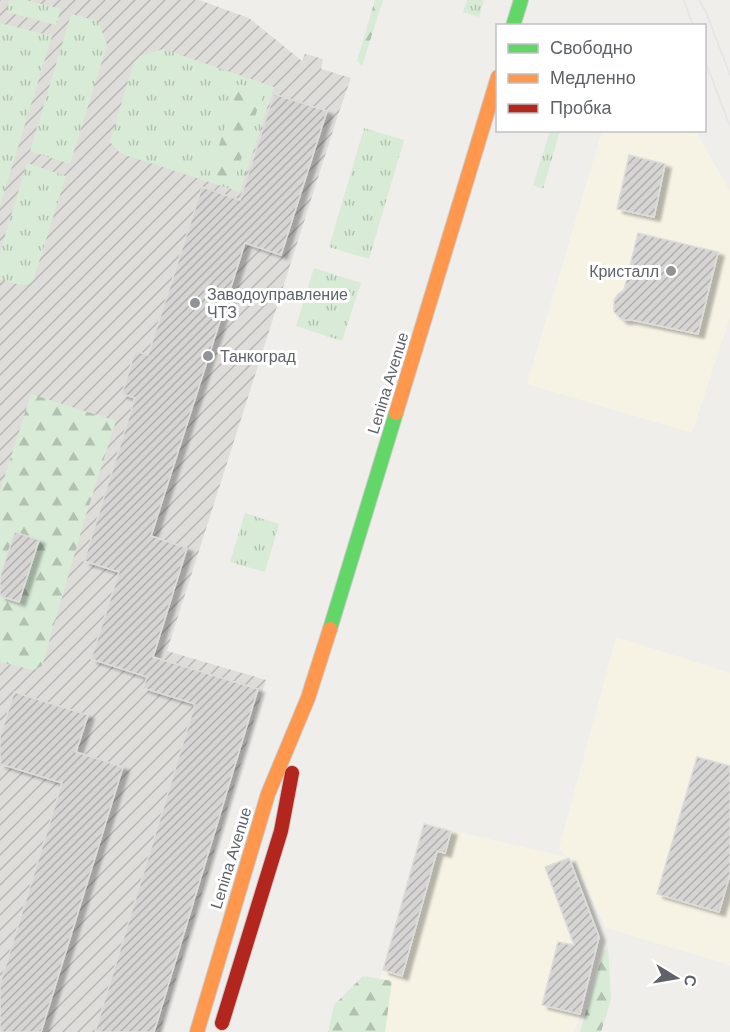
<svg xmlns="http://www.w3.org/2000/svg" width="730" height="1032" font-family="Helvetica,sans-serif">
  <style>
    .commercial { fill: #f7f3e4 }
    .industrial { fill: url(#industrial-furrows) }
    .grass { fill: url(#grass-tufts) }
    .forest { fill: url(#forest-firs) }
    .building { fill: url(#building-hatch); stroke: #deddd9; stroke-width: 1.5; filter: url(#shadow) }
    .lines { fill: none; stroke-linecap: round; stroke-linejoin: round }
    .fast-casing { stroke: #cacacb; stroke-width: 16 }
    .slow-casing { stroke: #cacacb; stroke-width: 16 }
    .jam-casing { stroke: #cacacb; stroke-width: 16 }
    .fast { stroke: #63d668; stroke-width: 14 }
    .slow { stroke: #ff974d; stroke-width: 14 }
    .jam { stroke: #b3261e; stroke-width: 14 }
    .tram { stroke: #e4e4e4; stroke-width: 1.5 }
    .poi-dot { fill: #919496; stroke: #fff; stroke-width: 2 }
    .labels { text-anchor: middle; dominant-baseline: central; stroke-width: 6; stroke-linejoin: round; paint-order: stroke }
    .poi-label { font-size: 16px; fill: #5f6368; stroke: #fff; text-anchor: start }
    .street-label { font-size: 16px; fill: #5f6368; stroke: #fff }
  </style>
  <defs>
    <pattern id="industrial-furrows" width="10" height="10" patternUnits="userSpaceOnUse" patternTransform="scale(1.5)"><rect width="10" height="10" fill="#dfddda"/><path d="M-1 1l2-2M0 10L10 0M9 11l2-2" fill="none" stroke="#b8b7b5"/></pattern>
    <pattern id="grass-tufts" width="24" height="20" patternUnits="userSpaceOnUse" patternTransform="scale(1.5)"><rect width="24" height="20" fill="#d8ebd6"/><path d="M3 7l-1-3M5 7V3M7 7l1-3M15 17l-1-3M17 17v-4M19 17l1-3" fill="none" stroke="#b2c2b1"/></pattern>
    <pattern id="forest-firs" width="22" height="20" patternUnits="userSpaceOnUse" patternTransform="scale(1.5)"><rect width="22" height="20" fill="#d8ebd6"/><path d="M5 1l3.5 6h-7zM16 11l3.5 6h-7z" fill="#b2c2b1"/></pattern>
    <pattern id="building-hatch" width="6" height="6" patternUnits="userSpaceOnUse" patternTransform="scale(1.5)"><rect width="6" height="6" fill="#d6d5d3"/><path d="M-1 1l2-2M0 6l6-6M5 7l2-2" fill="none" stroke="#b1b0af"/></pattern>
    <filter id="shadow"><feDropShadow dx="6" dy="4" stdDeviation="1.5" flood-color="#0004"/></filter>
  </defs>
  <rect width="100%" height="100%" fill="#efeeea"/>
  <!-- commercial -->
  <path class="commercial" d="M692 130 696 132 730 191V317L692 433 527 384 602 131Z
    M616 637 730 673V965L606 928 573 861 570 859 598 935 580 1014 574 1032H365L424 824 567 857 559 849Z"/>
  <!-- industrial -->
  <path class="industrial" d="M0 0H199L249 18 302 61 305 54 323 59 321 69 351 78 339 112 167 651 266 680 160 1032H0Z"/>
  <!-- grass -->
  <path class="grass" d="M14 0H26L61 9 56 25 6 12 9 1Z
    M467 0H484L479 17 463 12Z
    M71 14 98 21 107 45 70 164 30 151Z
    M0 23 52 36 0 206Z
    M163 49 274 87 240 192 125 155 118 151 110 142 133 64 140 56Z
    M364 128 404 140 369 259 329 247Z
    M550 131H560L543 189 533 185Z
    M27 163 66 176 33 281C24 289 11 282 0 279V252Z
    M314 268 361 283 342 341 296 326Z
    M245 513 279 524 265 572 230 562Z"/>
  <!-- forest -->
  <path class="forest" d="M375 0H383L362 66 357 61Z
    M239 84 263 92 234 181 210 173Z
    M31 394 116 421 86 515 42 666 33 670 0 662V491Z
    M608 948 611 999 601 1032H580L603 952Z
    M363 976 392 981 385 1032H328L334 1005Z"/>
  <!-- building -->
  <path class="building" d="M274 94 327 111 281 255 245 243 151 536 187 548 153 657 258 689 154 1032H95L195 704 143 688 147 677 91 659 119 572 84 561 135 398 122 394 135 351 148 355 202 187 240 200Z
    M629 155 665 164 654 217 617 209Z
    M638 233 718 252 698 334 632 320H622L614 312V300L618 294 624 290Z
    M15 532 39 540 19 602 0 596V577Z
    M14 692 88 715 76 752 123 767 41 1032H0V984L62 783 0 764V737Z
    M697 757 730 766V874L719 912 657 894Z
    M424 824 451 831 445 853 437 851 402 976 383 970Z
    M569 858 599 937 580 1014 542 1005 558 942 574 945 545 867Z"/>
  <g class="lines">
    <defs>
      <path id="fast" d="M513 26 521 0
        M330 629 396 413"/>
      <path id="slow" d="M396 413 498 77
        M197 1032 268 794 308 698 330 629"/>
      <path id="jam" d="M222 1023 281 831 292 773"/>
    </defs>
    <!-- fast casing -->
    <use href="#fast" class="fast-casing"/>
    <!-- slow casing -->
    <use href="#slow" class="slow-casing"/>
    <!-- jam casing -->
    <use href="#jam" class="jam-casing"/>
    <!-- fast -->
    <use href="#fast" class="fast"/>
    <!-- slow -->
    <use href="#slow" class="slow"/>
    <!-- jam -->
    <use href="#jam" class="jam"/>
    <!-- tram -->
    <path class="tram" d="M684 0 693 26
      M699 0 706 12 730 75
      M704 58 730 126"/>
  </g>
  <!-- markers -->
  <g class="poi-dot">
    <circle cx="671" cy="271" r="6"/>
    <circle cx="195" cy="303" r="6"/>
    <circle cx="208" cy="356" r="6"/>
  </g>
  <g class="labels">
    <!-- poi labels -->
    <g class="poi-label">
      <text x="659" y="271" text-anchor="end">Кристалл</text>
      <text x="207" y="294">Заводоуправление<tspan x="207" dy="18">ЧТЗ</tspan></text>
      <text x="220" y="356">Танкоград</text>
    </g>
    <!-- street labels -->
    <g class="street-label">
      <text transform="translate(388 383) rotate(-73)">Lenina Avenue</text>
      <text transform="translate(231 858) rotate(-73)">Lenina Avenue</text>
    </g>
  </g>
  <!-- legend -->
  <rect x="496" y="24" width="210" height="108" fill="#ffffff" stroke="#bfc1c3" stroke-width="1.5"/>
  <rect x="508" y="44" width="30" height="9" fill="#63d668" stroke="#bfc1c3" stroke-width="1.5"/>
  <text x="550" y="54" font-size="18" fill="#5f6368">Свободно</text>
  <rect x="508" y="74" width="30" height="9" fill="#ff974d" stroke="#bfc1c3" stroke-width="1.5"/>
  <text x="550" y="84" font-size="18" fill="#5f6368">Медленно</text>
  <rect x="508" y="104" width="30" height="9" fill="#b3261e" stroke="#bfc1c3" stroke-width="1.5"/>
  <text x="550" y="114" font-size="18" fill="#5f6368">Пробка</text>
  <!-- north arrow -->
  <g transform="translate(676 978) rotate(101)" stroke="#ffffff" stroke-width="4.5" paint-order="stroke">
  <path d="M0-4.5L10 22L0 15L-10 22Z" fill="#5f6368"/>
  <text y="-9" font-size="16" font-weight="bold" text-anchor="middle" fill="#5f6368">С</text>
  </g>
</svg>
